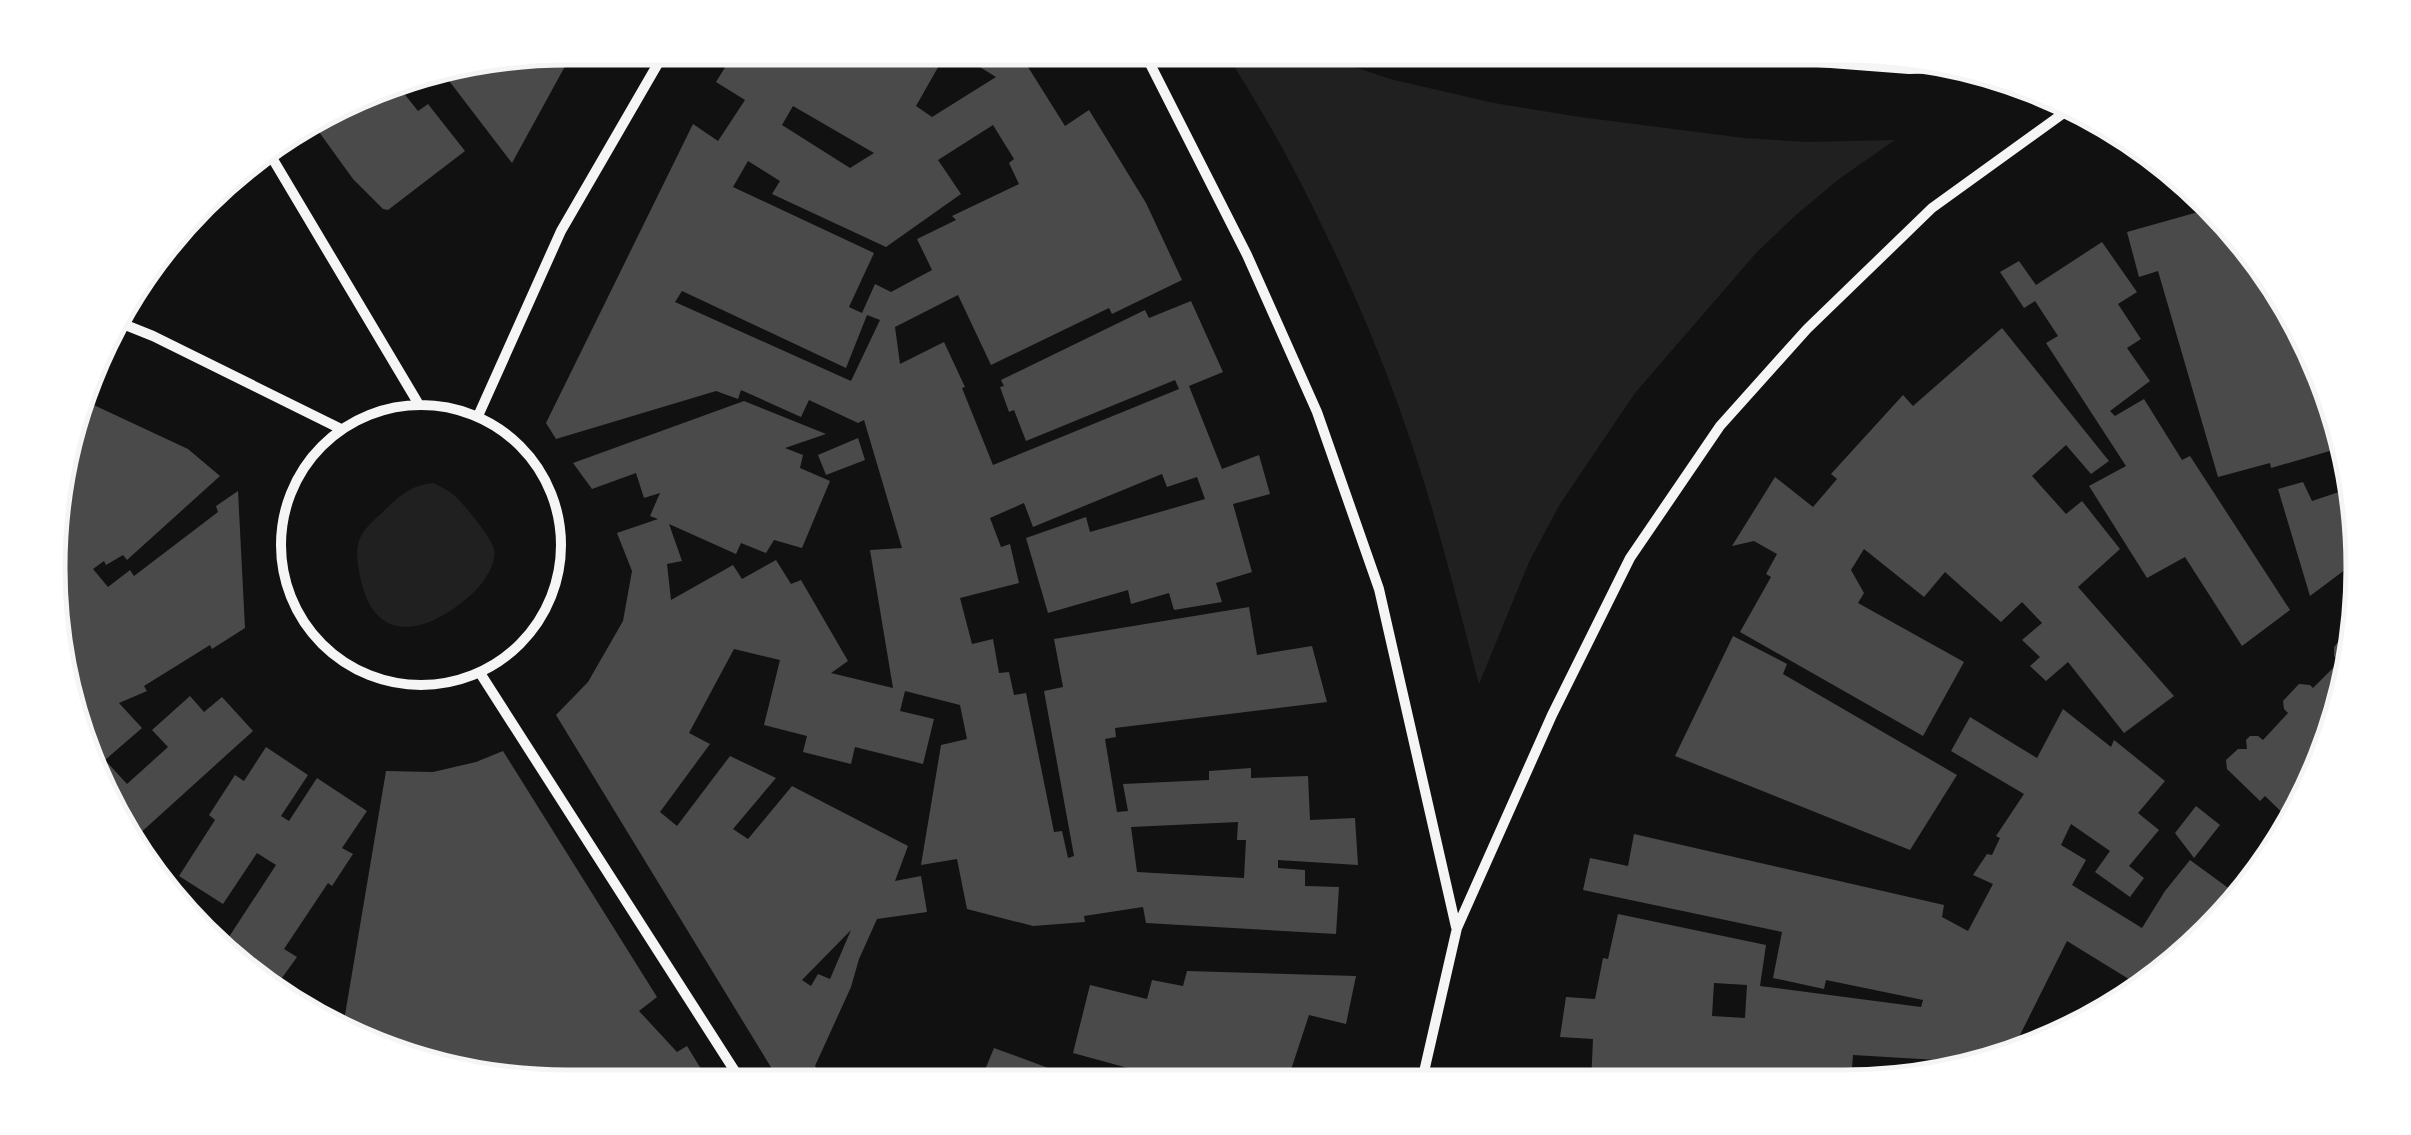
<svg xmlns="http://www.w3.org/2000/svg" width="2411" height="1135" font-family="Ubuntu,sans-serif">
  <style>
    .green { fill: #202020 }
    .building { fill: #4a4a4a; fill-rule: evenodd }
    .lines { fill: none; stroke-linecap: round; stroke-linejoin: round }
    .minor { stroke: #f5f5f5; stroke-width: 10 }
    .rim { fill: none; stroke: #f5f5f5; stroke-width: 5 }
  </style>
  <rect width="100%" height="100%" fill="#111"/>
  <!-- green -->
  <path class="green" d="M1223 48H1298L1390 79 1494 103 1580 117 1744 138 1806 142 1895 140 1839 179 1796 215 1757 252 1635 393 1560 504 1529 562 1479 684C1458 605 1439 525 1413 448 1380 347 1335 247 1285 153 1266 117 1244 83 1223 48Z
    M433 483C442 487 452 492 459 500 467 508 492 539 494 549 497 563 485 581 476 590 437 628 378 653 361 581 358 566 354 550 361 536 367 525 379 516 387 508 401 494 413 485 433 483Z"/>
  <!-- building -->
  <path class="building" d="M567 48H575L512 163 440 69Z
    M737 48H750L774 61 782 48H1041L1023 59 1065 126 1089 110 1146 203 1182 280 1112 314 1109 308 991 365 958 295 895 327 900 364 944 342 965 387 962 388 993 465 1179 389 1175 380 1026 441 1014 410 1009 412 1000 387 1004 386 1001 380 1145 310 1149 318 1191 301 1223 372 1189 386 1222 469 1259 455 1270 494 1233 504 1252 572 1216 583 1222 602 1174 610 1169 593 1131 604 1128 590 1048 613 1026 538 1086 517 1090 532 1205 499 1197 477 1167 487 1162 474 1033 527 1024 503 990 518 1001 547 1010 544 1019 583 960 598 972 644 993 639 999 673 1009 672 1014 695 1026 693 1054 832 1062 831 1068 858 1074 856 1044 691 1063 687 1054 639 1249 607 1257 655 1312 646 1327 702 1115 728 1116 737 1105 739 1117 812 1128 811 1123 784 1209 780V771L1251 768V778L1308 776 1310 820 1355 818 1358 865 1278 860V868L1305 870V886L1339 887 1336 934 1146 923 1143 907 1084 916 1085 922 1033 926 967 909 957 859 921 865 941 745 967 739 960 705 905 691 900 711 934 719 923 764 855 747 851 764 803 752 807 736 764 725 780 660 734 649 689 733 710 744 660 812 677 826 730 756 776 778 733 829 748 839 792 786 908 846 895 881 921 876 927 912 877 919 859 959 851 987 815 1066 829 1087H783L556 715 588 682 623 621 632 571 617 533 658 519 650 516 660 493 644 498 636 473 592 489 573 463 744 401 826 434 785 448 803 455 800 468 830 481 802 548 774 540 766 553 741 543 736 554 669 524 682 561 667 564 671 600 733 565 742 579 776 560 791 584 801 580 848 661 831 673 893 688 870 550 902 548 864 420 858 423 809 400 801 417 741 390 738 399 716 391 556 439 546 423 693 124 718 141 745 100 716 82ZM949 48 996 77 932 117 916 106ZM793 106 874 153 850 168 782 125ZM993 125 1014 159 1009 163 1019 184 952 216 956 220 917 239 932 270 891 292 875 284 862 313 849 307 874 253 733 187 748 161 780 181 772 194 886 247 961 194 938 160ZM682 291 846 368 867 315 880 320 851 381 675 302ZM1238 822 1237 840H1246L1244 878 1137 872 1131 827ZM851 930 830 979 818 974 811 986 802 980Z
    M428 71 402 91 418 111 428 104 465 151 388 210 383 209 353 179 314 125 400 75Z
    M204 202 208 204 182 242 175 237Z
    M2216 207 2324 368 2340 448 2271 468 2270 463 2218 477 2158 271 2139 277 2127 232Z
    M174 238 162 272 148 269 166 248Z
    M2102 242 2137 292 2118 304 2141 339 2127 348 2150 381 2110 411 2115 416 2144 399 2182 460 2190 456 2290 610 2242 646 2185 557 2147 578 2089 486 2126 466 2046 343 2058 336 2035 301 2024 308 2000 272 2019 261 2036 285Z
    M2002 328 2109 461 2091 474 2066 445 2032 476 2066 514 2082 501 2120 549 2078 587 2174 696 2124 733 2068 662 2046 681 2030 666 2040 657 2022 640 2042 623 2022 602 2001 622 1945 572 1924 597 1864 549 1851 570 1864 593 1858 603 1964 662 1923 736 1740 632 1771 577 1766 574 1777 554 1754 541 1732 546 1775 477 1813 507 1837 479 1831 474 1903 395 1913 406Z
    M83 400 188 449 220 476 127 560 123 555 106 565 104 561 93 569 108 587 130 570 134 576 218 512 216 506 238 491 245 628 212 649 210 645 144 686 147 691 119 703 142 728 105 760 127 784 168 747 152 730 190 696 204 712 222 697 253 731 137 836 108 800 52 636 57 467Z
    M858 438 865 460 826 475 818 455Z
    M2303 482 2312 501 2348 489 2362 557 2310 596 2278 489Z
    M1733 636 1787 664 1783 674 1957 775 1910 850 1675 756Z
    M2339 641H2349L2324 766 2292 822 2265 796 2260 801 2227 769 2226 760 2238 749H2247L2246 740 2250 736H2258L2263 740 2288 713 2284 709 2283 701 2299 684 2310 685 2313 688 2339 662 2334 656V647Z
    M2063 709 2111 747 2114 740 2165 781 2138 813 2159 830 2129 866 2144 878 2130 897 2095 872 2110 851 2071 824 2061 845 2086 860 2072 885 2142 928 2165 891 2190 860 2242 898 2161 980 2145 989 2067 941 2009 1057 1949 1073 1954 1061 1853 1055 1851 1083 1591 1084 1593 1039 1560 1037 1566 997 1595 999 1603 958 1608 959 1618 914 1766 945 1760 986 1921 1007 1923 1000 1826 980 1824 989 1773 978 1782 932 1583 890 1590 858 1628 866 1634 834 1944 905 1942 917 1968 931 1993 884 1973 875 1987 854 1992 855 2000 838 1996 836 2024 794 1951 751 1970 717 2037 758ZM1714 983 1747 985 1745 1018 1712 1016Z
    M266 747 308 775 281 816 289 821 317 778 367 811 342 848 353 854 332 886 328 883 284 949 297 957 279 982 343 1027 386 771 433 772 476 762 503 751 657 997 639 1011 677 1052 687 1046 712 1087H567L369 1048 232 963 244 958 225 943 276 865 257 853 223 904 179 876 215 820 209 815 235 775 244 781Z
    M2196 806 2220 825 2194 858 2175 833Z
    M2261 857 2268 863 2255 885 2245 877Z
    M1187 971 1356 976 1346 1024 1309 1015 1286 1085 1154 1086 1157 1076 1073 1053 1090 985 1147 999 1152 980 1183 986Z
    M994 1048 1070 1076 1072 1073 1104 1086H990L980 1082Z"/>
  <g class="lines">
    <!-- minor -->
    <path class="minor" d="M1142 48 1247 255 1317 412 1379 589 1456 927
      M1636 48 1909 69 1946 68
      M268 151 418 403
      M113 320 153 336 341 429
      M281 545a140 140 0 1 1 280 0a140 140 0 1 1-280 0Z
      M478 416 561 231 667 48
      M480 673 745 1087
      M1421 1085 1457 928 1552 715 1630 558 1720 426 1807 329 1932 208 2072 107"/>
  </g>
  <!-- crop -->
  <path d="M0 0H2411V1135H0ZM567 65H1844A502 502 0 0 1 2346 567V568A502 502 0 0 1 1844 1070H567A502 502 0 0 1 65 568V567A502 502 0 0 1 567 65Z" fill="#fff" fill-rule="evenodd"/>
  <path class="rim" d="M567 65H1844A502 502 0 0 1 2346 567V568A502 502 0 0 1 1844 1070H567A502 502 0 0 1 65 568V567A502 502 0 0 1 567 65Z"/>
</svg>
